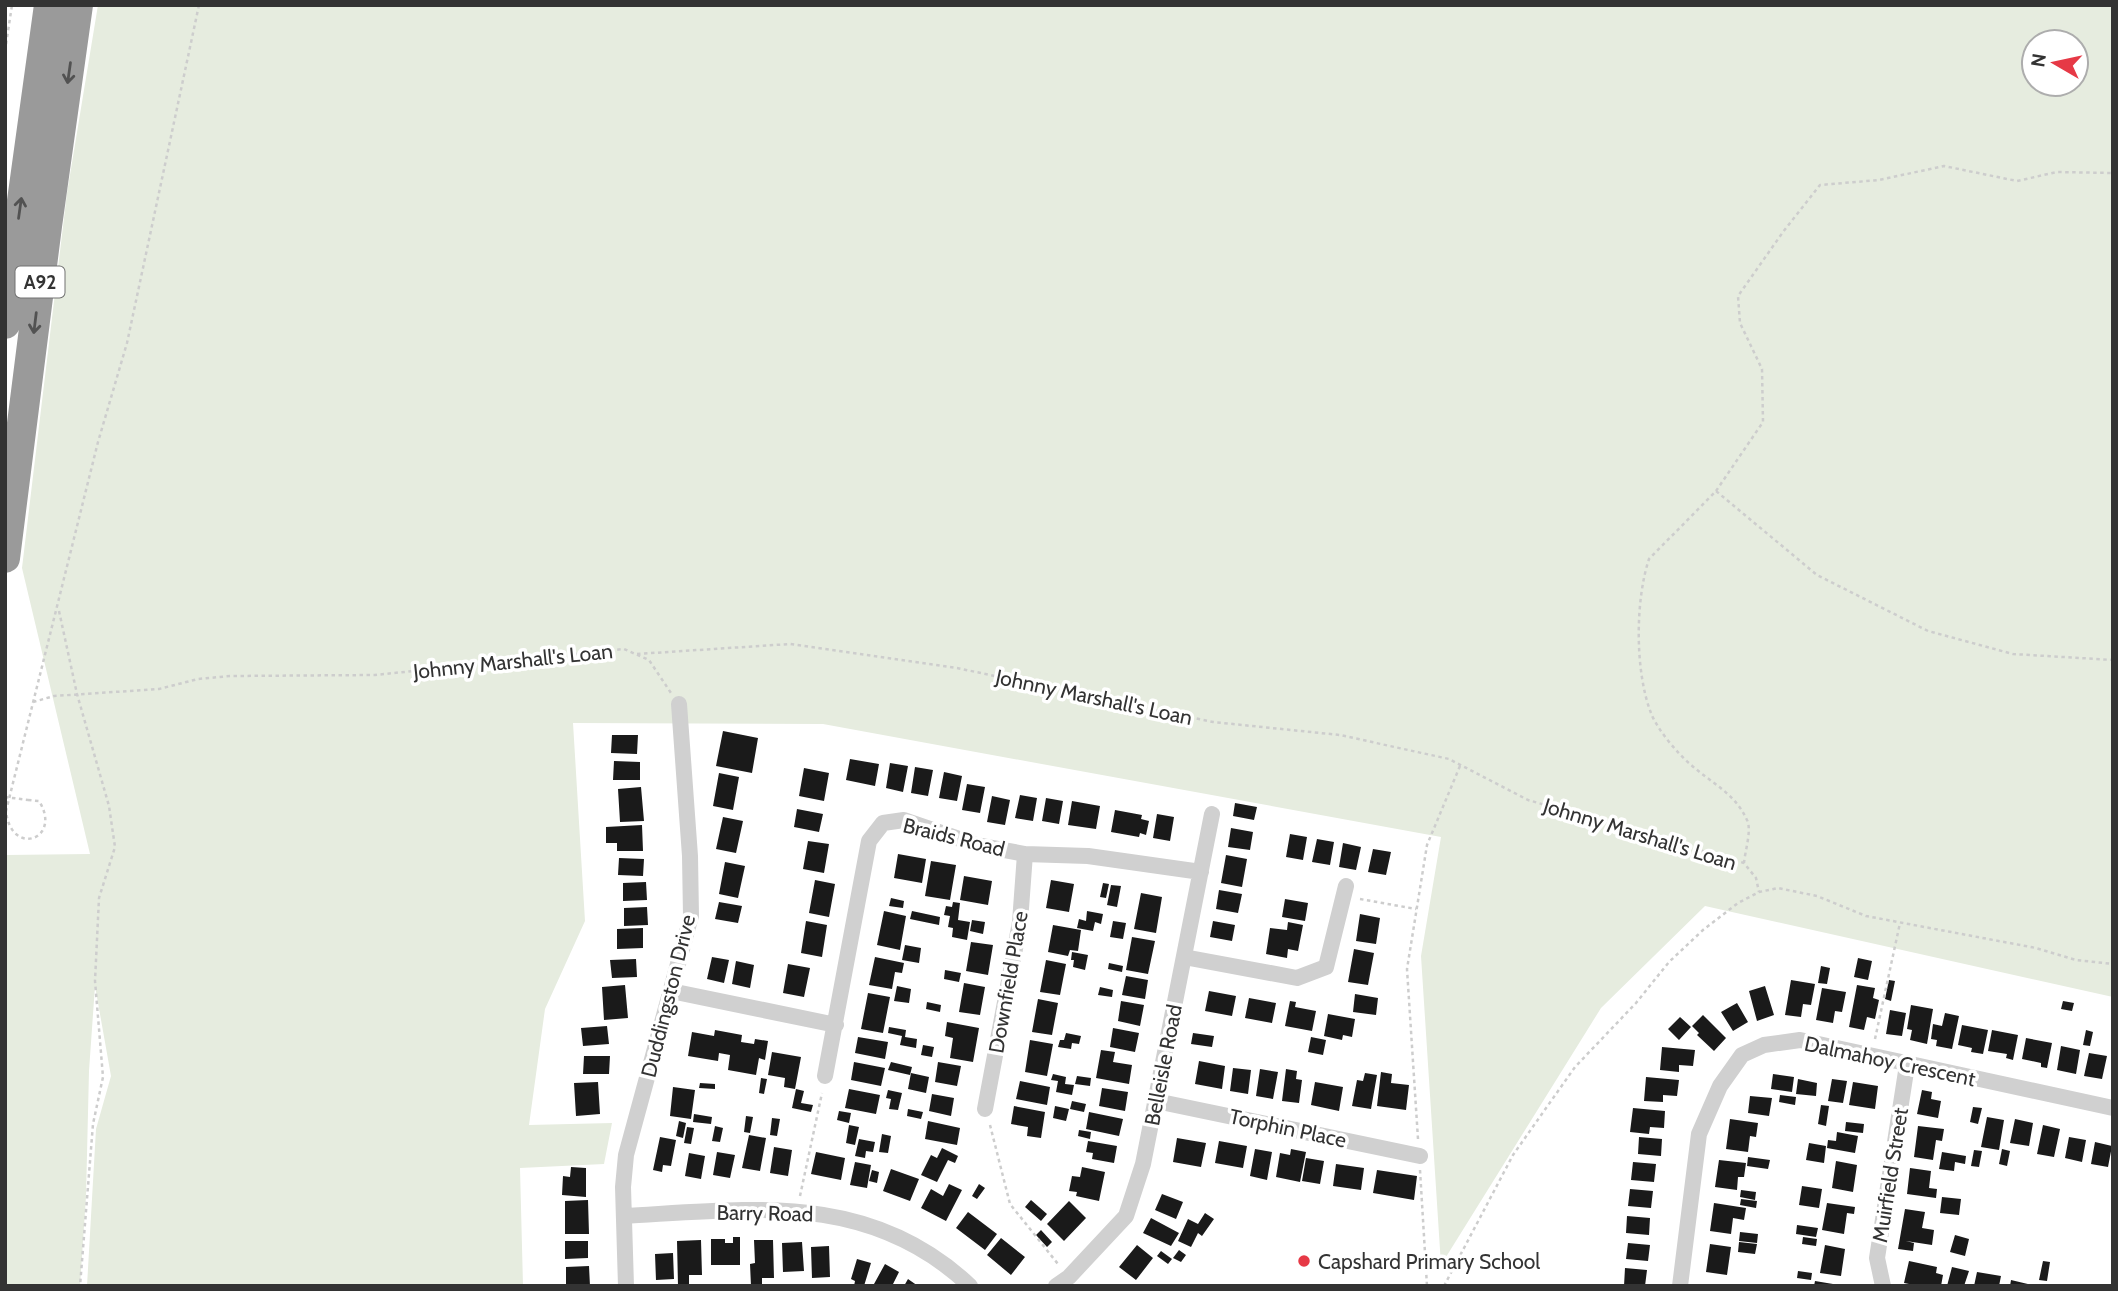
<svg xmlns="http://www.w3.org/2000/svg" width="2118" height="1291" font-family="Cabin,sans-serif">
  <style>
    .green { fill: #e6ecdf; fill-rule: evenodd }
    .building { fill: #1a1a1a }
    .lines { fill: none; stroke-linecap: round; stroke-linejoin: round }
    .path { stroke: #cdcdcd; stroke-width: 2.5; stroke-dasharray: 3.5 3.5; stroke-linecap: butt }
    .street { stroke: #d0d0d0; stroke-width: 16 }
    .highway { stroke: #9a9a9a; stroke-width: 30 }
    .path-bridge { stroke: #cdcdcd; stroke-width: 2.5; stroke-dasharray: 3.5 3.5; stroke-linecap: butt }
    .oneway { stroke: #525252 }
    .poi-dot { fill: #e63946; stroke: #fff; stroke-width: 2.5 }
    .labels { text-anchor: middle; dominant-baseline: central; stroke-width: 7; stroke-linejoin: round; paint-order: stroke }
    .shield { fill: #fff; stroke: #707070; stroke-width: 2 }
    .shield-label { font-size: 19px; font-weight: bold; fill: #333 }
    .street-label { font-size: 21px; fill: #333; stroke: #fff }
    .poi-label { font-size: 21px; fill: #333; stroke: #fff; text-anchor: start }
  </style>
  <rect width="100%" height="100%" fill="#fff"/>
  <!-- green -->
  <path class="green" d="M98 5H2113V997L1705 906 1601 1008 1441 1265 1421 956 1441 837 823 724 573 723 585 921 545 1009 529 1125 612 1123 604 1164 520 1168 523 1286H87L96 1129 111 1076 95 986 89 1071 86 1196 80 1286H5L6 855 90 854 22 568 67 193ZM2034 42H2076V84H2034Z"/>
  <!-- building -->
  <path class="building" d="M723 731 758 738 752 773 716 766Z
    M612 735H638L637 754 611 753Z
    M850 759 879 764 875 786 846 780Z
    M614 761 640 762V780H613Z
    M890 763 908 766 903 792 886 788Z
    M915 767 933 770 928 796 911 793Z
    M804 768 829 773 824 801 799 796Z
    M944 772 962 776 957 801 939 798Z
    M719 773 739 777 733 810 713 806Z
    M967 784 985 787 980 813 962 810Z
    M641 787 644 821 620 822 618 789Z
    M1020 795 1037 798 1033 821 1015 818Z
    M992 796 1010 800 1005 825 987 822Z
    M1046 798 1063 801 1059 824 1042 821Z
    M1072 801 1100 806 1096 829 1068 825Z
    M1235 803 1257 807 1254 820 1233 816Z
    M797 809 823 814 819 832 794 827Z
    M1115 810 1142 815 1141 819 1149 821 1146 835 1140 833 1139 837 1111 832Z
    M1157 814 1174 817 1170 841 1153 838Z
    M723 817 743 821 736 853 716 849Z
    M642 825 643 851H617V843H606V827Z
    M1231 828 1253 832 1250 850 1228 847Z
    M1290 834 1307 837 1303 860 1286 857Z
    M1317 839 1334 842 1330 865 1312 862Z
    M808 841 829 844 824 873 803 869Z
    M1343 843 1361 847 1356 870 1339 867Z
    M1373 849 1391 852 1386 875 1368 872Z
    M898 854 926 859 922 883 894 878Z
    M1226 855 1247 859 1242 887 1221 883Z
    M619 858 644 859 643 876 618 875Z
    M931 861 956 865 950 900 925 896Z
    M725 862 745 866 738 898 719 894Z
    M964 876 992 881 988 905 960 900Z
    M815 880 835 884 829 917 809 913Z
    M1051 880 1074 884 1069 912 1046 908Z
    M646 882 647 900 623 901V883Z
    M1103 883 1109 884 1106 898 1100 897Z
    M1111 885 1121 886 1117 907 1107 905Z
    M1219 890 1242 894 1238 913 1216 909Z
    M1141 893 1162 897 1156 933 1134 929Z
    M891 898 904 901 903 908 889 906Z
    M1285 899 1308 903 1305 921 1282 917Z
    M719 902 742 906 738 923 715 919Z
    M953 902 960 903 958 920 970 922 967 940 952 937 953 928 948 927 950 916 944 915 946 906 952 907Z
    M647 907 648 925 624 926V908Z
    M884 911 906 916 900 950 877 945Z
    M912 911 940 917 939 925 910 919Z
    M1087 911 1103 914 1101 924 1095 922 1093 931 1077 928 1079 919 1086 921Z
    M1360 914 1380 918 1376 944 1356 941Z
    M972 920 985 922 983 934 970 931Z
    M806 921 827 925 822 957 801 953Z
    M1113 921 1126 923 1123 939 1110 937Z
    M1213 921 1235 925 1232 941 1210 937Z
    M1288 922 1303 925 1298 951 1288 949 1287 958 1266 954 1270 928 1287 930Z
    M1053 925 1081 930 1078 951 1070 950 1068 956 1048 952Z
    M643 928V948L617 949V929Z
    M1132 937 1155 941 1148 974 1126 970Z
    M971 942 993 945 988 975 966 971Z
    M905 945 921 948 919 963 902 960Z
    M1354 949 1374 953 1368 985 1348 982Z
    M1072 952 1088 955 1085 970 1073 967 1074 960H1071Z
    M712 957 729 960 724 983 707 979Z
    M875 957 904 963 902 973 895 972 892 989 869 985Z
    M1858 958 1872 961 1868 980 1854 977Z
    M636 959 637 977 612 978 610 960Z
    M1046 960 1066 964 1060 995 1040 992Z
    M736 961 754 965 750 988 732 984Z
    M1109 963 1123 966 1122 972 1108 969Z
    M788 964 810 968 804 997 783 993Z
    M1821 966 1830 968 1827 984 1818 983Z
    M945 970 961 973 959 982 944 979Z
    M1126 976 1148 980 1145 999 1122 995Z
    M1791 980 1815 984 1811 1005 1803 1004 1801 1017 1785 1015Z
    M1889 980 1895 981 1891 1001 1885 999Z
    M964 983 985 987 980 1015 959 1012Z
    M625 985 628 1018 604 1020 602 987Z
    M1857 985 1875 988 1873 998 1879 1000 1875 1019 1867 1017 1864 1030 1849 1027Z
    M897 986 911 989 909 1003 894 1001Z
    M1765 986 1774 1015 1757 1021 1749 991Z
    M1100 987 1113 990 1112 997 1098 995Z
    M1822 988 1846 992 1842 1012 1835 1011 1833 1023 1816 1020Z
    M1209 991 1236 996 1232 1016 1205 1011Z
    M868 993 890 997 883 1033 861 1029Z
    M1355 994 1378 998 1376 1015 1353 1012Z
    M1249 998 1276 1003 1272 1023 1245 1018Z
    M1038 999 1058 1003 1052 1035 1032 1032Z
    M1121 1001 1144 1005 1140 1026 1118 1021Z
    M1290 1001 1296 1002 1295 1007 1316 1011 1312 1031 1285 1026Z
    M2063 1001 2074 1003 2072 1011 2061 1009Z
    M927 1002 941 1005 940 1012 926 1009Z
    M1737 1003 1748 1022 1733 1031 1721 1012Z
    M1911 1005 1933 1009 1927 1044 1910 1040 1912 1030 1907 1029Z
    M1890 1010 1906 1013 1902 1036 1886 1034Z
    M1945 1013 1959 1016 1952 1049 1936 1046 1937 1040 1931 1039 1933 1024 1942 1026Z
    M1328 1014 1355 1019 1352 1037 1343 1035 1342 1040 1324 1036Z
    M1703 1015 1726 1038 1714 1051 1697 1035 1699 1033 1692 1026Z
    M1680 1017 1691 1027 1679 1040 1668 1029Z
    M947 1022 979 1028 973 1062 950 1058 953 1038 945 1036Z
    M1962 1025 1988 1030 1983 1054 1971 1052 1972 1048 1958 1045Z
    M607 1026 609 1044 583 1046 581 1028Z
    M889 1027 906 1030 905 1037 917 1039 916 1048 900 1045 902 1036 888 1033Z
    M1113 1028 1139 1033 1135 1052 1110 1047Z
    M715 1030 742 1035 741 1042 754 1044 755 1039 768 1041 765 1060 759 1058 756 1075 728 1070 730 1055 719 1053 718 1061 688 1056 692 1032 714 1036Z
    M1992 1030 2018 1035 2013 1060 2006 1058 2007 1054 1988 1051Z
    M2086 1030 2093 1032 2090 1046 2083 1045Z
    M1066 1033 1081 1036 1079 1044 1072 1043 1071 1049 1058 1047 1060 1040H1064Z
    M1193 1033 1214 1036 1212 1047 1191 1044Z
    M858 1037 888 1042 885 1059 855 1053Z
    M1311 1037 1326 1040 1323 1055 1308 1052Z
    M2026 1038 2052 1043 2047 1068 2041 1067V1063L2022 1059Z
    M1030 1040 1053 1044 1047 1076 1025 1072Z
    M923 1045 934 1047 932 1057 921 1055Z
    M2061 1046 2080 1050 2076 1074 2057 1070Z
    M1662 1047 1695 1050 1693 1066 1679 1065V1072L1660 1070Z
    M1101 1050 1115 1052 1113 1062 1132 1065 1129 1084 1096 1078Z
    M772 1052 801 1057 795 1089 784 1087 785 1078 768 1075Z
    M2089 1053 2107 1056 2102 1079 2084 1076Z
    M584 1056H610L609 1074H583Z
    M1199 1061 1225 1066 1222 1089 1195 1084Z
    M854 1062 885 1068 881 1086 851 1080Z
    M891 1062 912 1067 910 1075 888 1070Z
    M938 1062 961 1066 957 1086 935 1082Z
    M1233 1068 1251 1070 1248 1094 1230 1091Z
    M1260 1069 1278 1072 1273 1099 1256 1096Z
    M1286 1069 1297 1071 1296 1079 1302 1080 1299 1103 1282 1101Z
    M1381 1072 1392 1074 1391 1083 1409 1085 1406 1110 1377 1106Z
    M911 1073 929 1077 926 1093 908 1089Z
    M1365 1073 1377 1075 1371 1109 1352 1106 1357 1080 1363 1081Z
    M1053 1074 1066 1077 1065 1084 1074 1085 1072 1095 1056 1092 1058 1081 1051 1080Z
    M1773 1074 1794 1077 1792 1092 1771 1089Z
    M1077 1076 1091 1078 1090 1086 1075 1084Z
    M1646 1077 1679 1080 1677 1096 1663 1095V1102L1644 1101Z
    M761 1078 767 1079 764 1094 759 1093Z
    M1798 1079 1817 1083 1816 1096 1796 1094Z
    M1832 1079 1847 1081 1843 1103 1828 1101Z
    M1020 1081 1050 1087 1047 1105 1016 1099Z
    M598 1082 600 1114 576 1116 574 1083Z
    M1315 1082 1343 1087 1339 1111 1311 1105Z
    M1853 1082 1878 1086 1875 1109 1849 1105Z
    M700 1083 715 1084V1089L699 1088Z
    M673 1087 695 1090 691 1119 670 1116Z
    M1102 1088 1128 1092 1125 1111 1099 1106Z
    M796 1089 804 1091 801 1103 813 1105 811 1112 792 1108Z
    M849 1089 880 1095 876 1114 845 1108Z
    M888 1090 902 1093 898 1110 889 1109 891 1099 886 1098Z
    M1922 1090 1932 1092 1931 1099 1941 1101 1938 1118 1917 1114Z
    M932 1094 954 1098 951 1116 929 1111Z
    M1780 1095 1796 1097 1795 1105 1779 1102Z
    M1750 1096 1772 1098 1769 1116 1748 1113Z
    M1072 1101 1086 1104 1084 1112 1070 1109Z
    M1821 1105 1829 1106 1826 1126 1818 1124Z
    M1014 1106 1045 1112 1041 1138 1027 1136 1028 1127 1011 1124Z
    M1055 1106 1069 1109 1066 1121 1053 1118Z
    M1973 1107 1982 1108 1978 1124 1970 1122Z
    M1633 1108 1665 1111 1664 1128 1650 1127 1649 1134 1630 1132Z
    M908 1109 923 1112 921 1119 907 1116Z
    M839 1111 851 1113 849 1123 837 1120Z
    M1089 1112 1123 1119 1119 1136 1086 1129Z
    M694 1114 712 1117 711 1124 693 1122Z
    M746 1116 753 1117 750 1133 744 1132Z
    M1987 1117 2004 1120 1999 1150 1981 1147Z
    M772 1118 780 1119 777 1136 770 1135Z
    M1730 1119 1758 1123 1756 1137 1750 1136 1748 1152 1726 1149Z
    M2015 1119 2033 1123 2029 1146 2010 1143Z
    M679 1121 686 1123 683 1138 676 1136Z
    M928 1121 960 1128 957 1145 925 1139Z
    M1846 1122 1864 1124 1863 1133 1845 1131Z
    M849 1125 859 1127 855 1145 846 1143Z
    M2043 1125 2060 1129 2054 1157 2037 1154Z
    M715 1126 723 1128 720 1142 712 1141Z
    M1918 1126 1944 1129 1942 1141 1936 1140 1933 1160 1914 1157Z
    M687 1127 694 1128 691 1144 684 1143Z
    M1079 1130 1091 1132 1090 1139 1078 1136Z
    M1837 1132 1858 1136 1855 1153 1827 1148 1828 1140 1836 1141Z
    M882 1134 891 1136 888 1153 879 1152Z
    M749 1135 766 1138 760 1171 742 1168Z
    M660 1137 676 1140 671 1166 663 1165 662 1172 653 1170Z
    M1639 1137 1662 1139 1661 1156 1638 1154Z
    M2069 1137 2086 1140 2082 1162 2065 1158Z
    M1177 1138 1206 1143 1201 1167 1173 1162Z
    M859 1139 875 1142 873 1152 866 1151 865 1158 855 1156Z
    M1088 1141 1117 1146 1114 1163 1092 1159 1093 1153 1086 1152Z
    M1219 1141 1247 1146 1243 1168 1215 1163Z
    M2095 1142 2112 1146 2108 1167 2091 1164Z
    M1809 1143 1826 1146 1824 1163 1806 1160Z
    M774 1147 792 1150 788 1176 770 1173Z
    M942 1148 958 1156 955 1163 948 1160 937 1182 921 1175 931 1155 937 1158Z
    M1255 1149 1272 1152 1267 1180 1250 1176Z
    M1291 1149 1306 1152 1300 1182 1276 1177 1280 1153 1290 1155Z
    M2002 1149 2010 1151 2007 1166 1999 1164Z
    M1974 1150 1982 1151 1979 1167 1971 1166Z
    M717 1152 735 1155 730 1178 713 1175Z
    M816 1152 845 1158 841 1180 811 1174Z
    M1942 1152 1966 1156 1965 1164 1955 1162 1954 1171 1939 1169Z
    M689 1153 705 1156 701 1179 685 1176Z
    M1748 1157 1770 1160 1768 1169 1747 1166Z
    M1306 1158 1324 1161 1320 1184 1302 1181Z
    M1719 1160 1746 1163 1744 1177H1738L1737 1190 1715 1187Z
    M1836 1161 1857 1165 1853 1192 1832 1188Z
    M855 1162 871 1165 867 1188 850 1185Z
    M1633 1162 1656 1164 1654 1182 1631 1180Z
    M1336 1164 1364 1168 1361 1190 1333 1186Z
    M571 1167 586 1168V1197L562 1195 563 1176 570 1177Z
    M1082 1167 1105 1172 1099 1201 1076 1196 1077 1192 1069 1191 1072 1176 1080 1177Z
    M1910 1168 1931 1171 1929 1188 1937 1189 1936 1198 1907 1194Z
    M891 1169 919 1179 910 1201 883 1191Z
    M872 1170 879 1172 877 1183 869 1181Z
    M1377 1170 1417 1176 1414 1200 1373 1193Z
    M949 1184 962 1190 946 1221 921 1208 931 1189 943 1196Z
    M979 1184 985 1188 977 1199 972 1196Z
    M1802 1186 1822 1189 1819 1208 1799 1205Z
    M1630 1189 1653 1191 1651 1208 1628 1206Z
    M1741 1190 1756 1192 1755 1200 1740 1197Z
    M1162 1194 1183 1202 1176 1219 1155 1210Z
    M1942 1197 1961 1199 1959 1215 1940 1213Z
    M1741 1199 1757 1201 1756 1208 1740 1205Z
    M588 1200 589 1234H565V1201Z
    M1031 1200 1047 1214 1041 1221 1025 1207Z
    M1069 1201 1086 1218 1064 1241 1047 1224Z
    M1714 1203 1746 1208 1744 1220 1733 1218 1731 1234 1710 1231Z
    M1827 1203 1855 1207 1854 1214 1847 1213 1844 1234 1822 1230Z
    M1905 1209 1925 1212 1922 1228 1934 1230 1932 1245 1906 1241 1914 1243 1913 1251 1898 1249Z
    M968 1212 997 1234 985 1250 956 1228Z
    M1205 1213 1214 1219 1202 1236 1198 1233 1191 1247 1178 1241 1188 1219 1198 1224Z
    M1627 1216 1650 1218 1649 1235 1626 1233Z
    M1151 1218 1179 1233 1171 1246 1143 1233Z
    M1797 1225 1818 1228 1816 1237 1796 1234Z
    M1041 1230 1052 1242 1047 1247 1036 1235Z
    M1740 1232 1758 1234 1757 1243 1739 1241Z
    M1955 1235 1969 1239 1965 1256 1950 1252Z
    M733 1237H740V1265H711V1239H725V1243H733Z
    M1803 1237 1817 1239 1816 1246 1802 1244Z
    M1001 1238 1025 1257 1011 1275 987 1255Z
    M701 1240 702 1275H689V1286H678L677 1241Z
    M754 1240H773L774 1278H762V1286H751L750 1264 755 1263Z
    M565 1241H588V1258L565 1259Z
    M802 1242 804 1271 783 1272 782 1243Z
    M1739 1242 1757 1244 1755 1254 1738 1252Z
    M1628 1243 1650 1245 1648 1261 1626 1259Z
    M1710 1244 1731 1247 1727 1275 1706 1272Z
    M1137 1245 1153 1258 1136 1280 1119 1267Z
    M1825 1245 1845 1249 1841 1276 1820 1273Z
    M829 1246 830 1277 812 1278 811 1247Z
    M1179 1250 1186 1255 1181 1262 1173 1258Z
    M1161 1251 1172 1259 1168 1264 1157 1256Z
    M673 1253 674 1279 656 1280 655 1254Z
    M857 1259 871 1263 864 1286H854L855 1281 851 1279Z
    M1909 1261 1937 1267 1936 1273 1943 1275 1941 1286H1919L1904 1283Z
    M2043 1261 2050 1262 2047 1281 2039 1280Z
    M885 1264 899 1272 892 1286H877L874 1284Z
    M589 1266 590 1286H566V1267Z
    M1952 1267 1969 1271 1964 1286H1947Z
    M1625 1268 1647 1270 1645 1286H1624Z
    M1798 1271 1812 1273 1811 1280 1797 1278Z
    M1977 1272 2001 1276 1999 1286H1974Z
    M908 1279 918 1286H904Z
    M2011 1280 2032 1285V1286H2010Z
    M1815 1281 1833 1284V1286H1814Z"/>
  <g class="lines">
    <!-- path -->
    <path class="path" d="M5 51 12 5
      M1716 491 1763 422 1762 369 1740 323 1738 296 1783 232 1820 185 1879 180 1944 166 2017 181 2057 172 2113 173
      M59 611 77 694 109 806 115 847 99 898 95 981 103 1077 93 1124 80 1286
      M637 654 790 644 957 668 1213 722 1340 735 1449 759 1528 800 1744 863 1756 878 1759 892
      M33 702 54 696 159 689 198 679 230 676 375 675 624 649 649 660 671 693
      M28 800 39 801C63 839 11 858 6 811L98 442 127 343 199 5
      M1744 863C1745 851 1752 830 1747 820 1735 793 1711 783 1690 764 1677 753 1657 729 1651 713 1635 672 1635 601 1649 559L1716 491 1817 575 1928 631 2013 654 2113 660
      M1360 899 1416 909
      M1875 1039 1900 923
      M990 1125 1010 1204 1058 1264
      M1418 1139 1407 969 1427 845 1460 766
      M1420 1170 1427 1286
      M800 1196 822 1093
      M1444 1286 1513 1155 1575 1067 1636 1003 1669 962 1703 930 1738 903 1759 892 1778 888 1817 896 1866 916 2036 948 2076 960 2113 964"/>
    <!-- street -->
    <path class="street" d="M1184 957 1297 978 1326 967 1346 886
      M671 991 836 1025
      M825 1076 869 841 883 823 904 820 977 845 1025 854 1088 856 1201 872
      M1156 1101 1420 1156
      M985 1109 1020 922 1025 854
      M624 1216C750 1209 870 1191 970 1286
      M626 1286 623 1187 626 1155 691 916 690 856 679 704
      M1056 1286 1069 1277 1126 1216 1143 1164 1212 814
      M1680 1286 1699 1134 1720 1086 1742 1055 1764 1045 1800 1040 2113 1108
      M1883 1286 1877 1258 1907 1065"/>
    <!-- highway -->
    <path class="highway" d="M5 324 49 5
      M5 558 47 226 78 5"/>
    <!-- path-bridge -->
    <path class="path-bridge" d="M5 797 28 800"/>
  </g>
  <!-- one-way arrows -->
  <defs><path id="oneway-shaft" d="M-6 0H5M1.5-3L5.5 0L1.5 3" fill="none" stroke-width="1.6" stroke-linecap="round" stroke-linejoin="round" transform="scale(1.75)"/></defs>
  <g class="oneway">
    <use href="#oneway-shaft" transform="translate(69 73) rotate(98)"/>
    <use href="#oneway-shaft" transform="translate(20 208) rotate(-82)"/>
    <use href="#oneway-shaft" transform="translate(35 323) rotate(97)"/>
  </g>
  <!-- markers -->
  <circle class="poi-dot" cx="1304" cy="1261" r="7"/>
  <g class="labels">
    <!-- shield labels -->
    <rect class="shield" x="15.5" y="266.5" width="49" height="31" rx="5"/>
    <g class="shield-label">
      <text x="40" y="282">A92</text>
    </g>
    <!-- street labels -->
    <g class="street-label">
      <text transform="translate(513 661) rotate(-6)">Johnny Marshall's Loan</text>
      <text transform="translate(1094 697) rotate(12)">Johnny Marshall's Loan</text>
      <text transform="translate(1640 834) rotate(17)">Johnny Marshall's Loan</text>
      <text transform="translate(954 837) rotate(14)">Braids Road</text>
      <text transform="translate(1008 982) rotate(-80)">Downfield Place</text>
      <text transform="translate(668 996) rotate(-76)">Duddingston Drive</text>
      <text transform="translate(1890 1061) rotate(12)">Dalmahoy Crescent</text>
      <text transform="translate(1163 1065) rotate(-79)">Belleisle Road</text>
      <text transform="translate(1288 1128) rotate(12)">Torphin Place</text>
      <text transform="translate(1890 1175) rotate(-81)">Muirfield Street</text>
      <text transform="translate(765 1213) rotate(1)">Barry Road</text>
    </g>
    <!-- poi labels -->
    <g class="poi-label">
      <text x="1318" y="1261">Capshard Primary School</text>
    </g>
  </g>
  <!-- border -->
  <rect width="2118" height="1291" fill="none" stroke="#333333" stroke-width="14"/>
  <!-- north arrow -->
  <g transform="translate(2055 63) rotate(279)"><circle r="33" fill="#ffffff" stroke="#adadad" stroke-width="2"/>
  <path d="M0-5L12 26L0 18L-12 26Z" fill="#e63946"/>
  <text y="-10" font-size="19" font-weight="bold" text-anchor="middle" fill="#333333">N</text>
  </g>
</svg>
